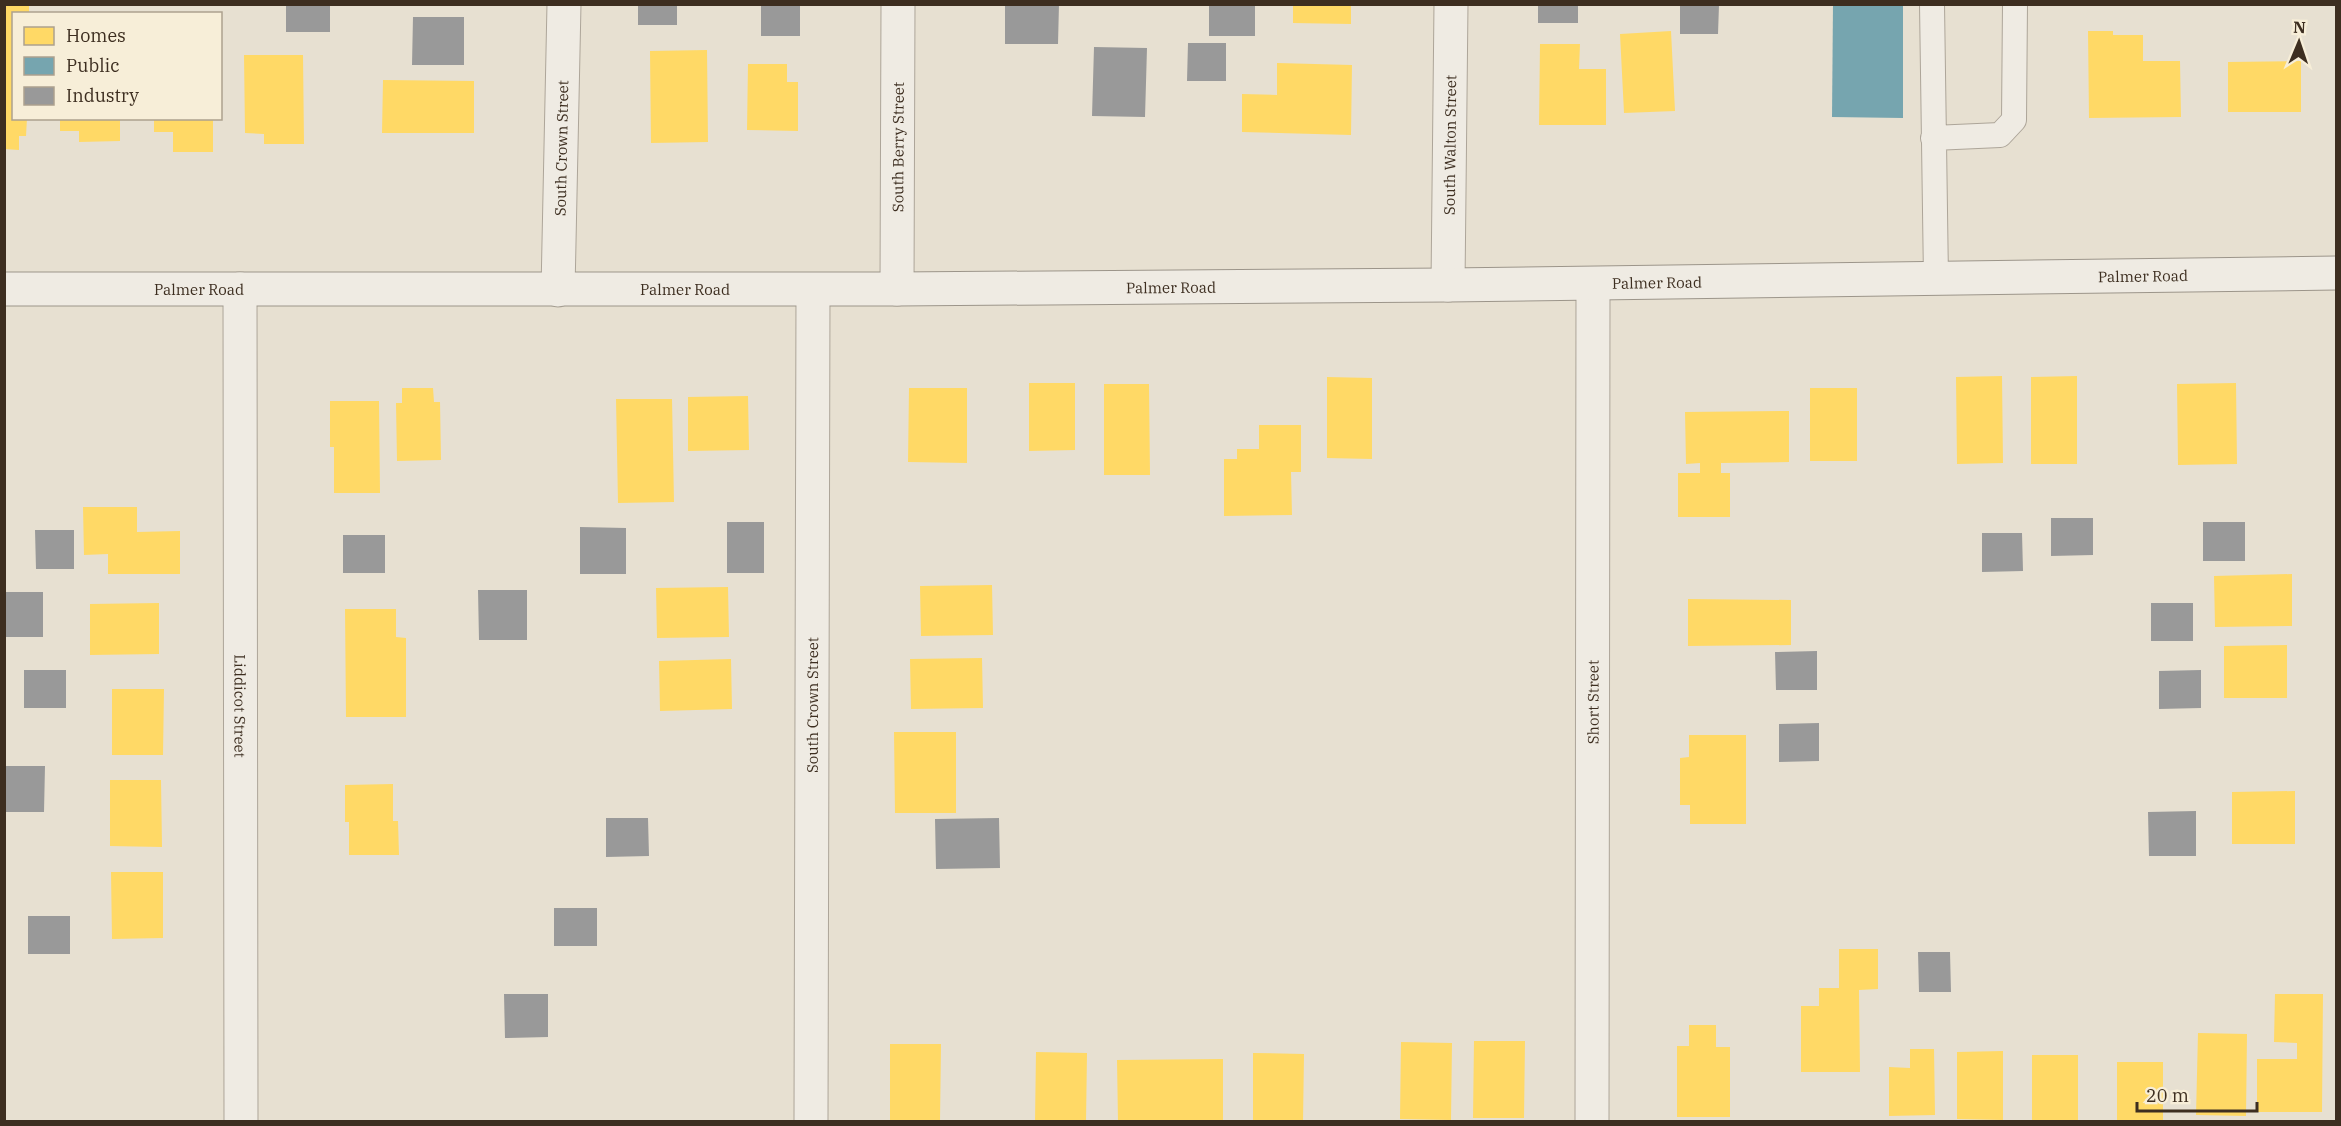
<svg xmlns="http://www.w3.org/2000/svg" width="2341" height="1126" font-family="'IBM Plex Serif',serif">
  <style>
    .homes { fill: #ffd966 }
    .public { fill: #76a5af }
    .industry { fill: #999 }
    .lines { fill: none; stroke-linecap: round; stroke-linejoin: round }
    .lane-casing { stroke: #ada599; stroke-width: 26 }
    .street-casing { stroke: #ada599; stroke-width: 35 }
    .secondary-casing { stroke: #9c958a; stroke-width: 35 }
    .lane { stroke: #efebe3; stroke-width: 24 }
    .street { stroke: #efebe3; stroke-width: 33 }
    .secondary { stroke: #efebe3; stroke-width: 33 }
    .labels { text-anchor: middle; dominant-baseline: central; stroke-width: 6; stroke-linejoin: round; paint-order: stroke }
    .street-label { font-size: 15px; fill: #3d2e20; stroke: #f7eed8 }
  </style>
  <rect width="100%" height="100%" fill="#e7e0d1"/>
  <!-- homes -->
  <path class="homes" d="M4 4H29V14H14V118H27L26 136H19V150L4 149Z
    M1293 4H1351V24L1293 23Z
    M1671 31 1675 111 1624 113 1620 34Z
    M2088 31H2113V35H2143V61H2180L2181 117 2089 118Z
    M1540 44H1580L1579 69H1606V125H1539Z
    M707 50 708 142 651 143 650 51Z
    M244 55H303L304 144H264V134L245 133Z
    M2301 61V112H2228V62Z
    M1277 63 1352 65 1351 135 1242 132V94L1277 95Z
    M748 64H787V82H798V131L747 130Z
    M383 80 474 81V133H382Z
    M60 118H120V141L79 142V131H60Z
    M154 118H213V152H173V132H154Z
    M2002 376 2003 463 1957 464 1956 377Z
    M2077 376V464H2031V377Z
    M1327 377 1372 378V459L1327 458Z
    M1029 383H1075V450L1029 451Z
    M2236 383 2237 464 2178 465 2177 384Z
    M1104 384H1149L1150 475H1104Z
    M402 388H433L434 402H440L441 460 397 461 396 403H402Z
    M909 388H967V463L908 462Z
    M1810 388H1857V461H1810Z
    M748 396 749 450 688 451V397Z
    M616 399H672L674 502 618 503Z
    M330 401H379L380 493H334V447H330Z
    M1789 411V462L1721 463V473H1730V517H1678V473H1700V463L1686 464 1685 412Z
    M1259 425H1301V472H1291L1292 515 1224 516V459H1237V449H1259Z
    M83 507H137V532L180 531V574H108V554L84 555Z
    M2292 574V626L2215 627 2214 576Z
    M992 585 993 635 921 636 920 586Z
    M728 587 729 637 657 638 656 588Z
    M1688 599 1791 600V645L1688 646Z
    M159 603V654L90 655V604Z
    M345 609H396V637L406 638V717H346Z
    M2287 645V698H2224V646Z
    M982 658 983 708 911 709 910 659Z
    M731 659 732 709 660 711 659 661Z
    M112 689H164L163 755H112Z
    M894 732H956V813H895Z
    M1689 735H1746V824H1690V805H1680V758L1689 757Z
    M110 780H161L162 847 110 846Z
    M393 784V821H398L399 855H349V822H345V785Z
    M2295 791V844H2232V792Z
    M111 872H163V938L112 939Z
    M1839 949H1878V989L1859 990 1860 1072H1801V1006H1819V988H1839Z
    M2275 994H2323L2322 1112H2257V1059H2297V1043L2274 1042Z
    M1689 1025H1716V1047H1730V1117H1677V1046H1689Z
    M2198 1033 2247 1034 2246 1116 2196 1115Z
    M1474 1041H1525L1524 1118H1473Z
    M1401 1042 1452 1043 1451 1120 1400 1119Z
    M890 1044H941L940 1121H890Z
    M1910 1049H1934L1935 1115 1889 1116V1067L1910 1068Z
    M2003 1051V1120L1957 1119V1052Z
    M1036 1052 1087 1053 1086 1122H1035Z
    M1253 1053 1304 1054 1303 1122H1253Z
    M2032 1055H2078V1122H2032Z
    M1223 1059V1122H1118L1117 1060Z
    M2117 1062H2163V1122H2117Z"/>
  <!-- public -->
  <path class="public" d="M1833 4H1903V118L1832 117Z"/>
  <!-- industry -->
  <path class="industry" d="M286 4H330V32H286Z
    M638 4H677V25H638Z
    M761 4H800V36H761Z
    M1005 4H1059L1058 44H1005Z
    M1209 4H1255V36H1209Z
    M1538 4H1578V23H1538Z
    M1680 5H1719L1718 34H1680Z
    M413 17H464V65H412Z
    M1188 43H1226V81H1187Z
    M1094 47 1147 48 1145 117 1092 116Z
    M2051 518H2093V555L2051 556Z
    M727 522H764V573H727Z
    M2203 522H2245V561H2203Z
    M580 527 626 528V574H580Z
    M35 530H74V569H36Z
    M1982 533H2022L2023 571 1982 572Z
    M343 535H385V573H343Z
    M478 590H527V640H479Z
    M4 592H43V637H4Z
    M2151 603H2193V641H2151Z
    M1817 651V690H1776L1775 652Z
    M24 670H66V708H24Z
    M2201 670V708L2159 709V671Z
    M1819 723V761L1779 762V724Z
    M4 766H45L44 812H4Z
    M2196 811V856H2149L2148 812Z
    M606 818H648L649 856 606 857Z
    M999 818 1000 868 936 869 935 819Z
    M554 908H597V946H554Z
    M28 916H70V954H28Z
    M1918 952H1950L1951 992H1919Z
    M504 994H548V1037L505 1038Z"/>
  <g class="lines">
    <defs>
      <path id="lane" d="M1932 4 1936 279
        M1933 138 2000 135 2014 120 2015 4"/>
      <g id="street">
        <path id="s1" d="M1448 285 1451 4"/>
        <path id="s2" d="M240 289 241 1122"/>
        <path id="s3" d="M897 289 898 4"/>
        <path id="s4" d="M558 290 564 4"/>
        <path id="s5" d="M811 1122 813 290"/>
        <path id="s6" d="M1592 1122 1593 284"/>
      </g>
      <g id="secondary">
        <path id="s7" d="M4 289H897L1448 285 2336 273"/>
      </g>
    </defs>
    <!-- lane casing -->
    <use href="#lane" class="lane-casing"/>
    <!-- street casing -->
    <use href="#street" class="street-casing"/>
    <!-- secondary casing -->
    <use href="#secondary" class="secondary-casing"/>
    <!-- lane -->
    <use href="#lane" class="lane"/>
    <!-- street -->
    <use href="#street" class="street"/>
    <!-- secondary -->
    <use href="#secondary" class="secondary"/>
  </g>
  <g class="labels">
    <!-- street labels -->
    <g class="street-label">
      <text stroke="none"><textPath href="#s1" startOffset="140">South Walton Street</textPath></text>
      <text stroke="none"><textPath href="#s4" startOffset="142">South Crown Street</textPath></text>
      <text stroke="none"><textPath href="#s3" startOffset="142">South Berry Street</textPath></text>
      <text stroke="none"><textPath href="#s7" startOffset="2139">Palmer Road</textPath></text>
      <text stroke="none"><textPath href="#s7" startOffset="1653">Palmer Road</textPath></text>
      <text stroke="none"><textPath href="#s7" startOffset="1167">Palmer Road</textPath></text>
      <text stroke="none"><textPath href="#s7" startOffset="195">Palmer Road</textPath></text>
      <text stroke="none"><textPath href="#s7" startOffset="681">Palmer Road</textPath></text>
      <text stroke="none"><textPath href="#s6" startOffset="420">Short Street</textPath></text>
      <text stroke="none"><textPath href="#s2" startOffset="417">Liddicot Street</textPath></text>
      <text stroke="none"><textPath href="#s5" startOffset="417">South Crown Street</textPath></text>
    </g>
  </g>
  <!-- border -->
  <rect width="2341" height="1126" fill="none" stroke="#3d2e20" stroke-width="12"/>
  <!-- legend -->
  <rect x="12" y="12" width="210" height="108" fill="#f7eed8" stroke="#ada18e" stroke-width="1.5"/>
  <rect x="24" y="27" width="30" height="18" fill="#ffd966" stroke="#ada18e" stroke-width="1.5"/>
  <text x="66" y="42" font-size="18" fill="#3d2e20">Homes</text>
  <rect x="24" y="57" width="30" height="18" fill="#76a5af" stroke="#ada18e" stroke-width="1.5"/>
  <text x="66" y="72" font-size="18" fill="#3d2e20">Public</text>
  <rect x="24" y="87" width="30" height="18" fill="#999999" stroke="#ada18e" stroke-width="1.5"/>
  <text x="66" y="102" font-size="18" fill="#3d2e20">Industry</text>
  <!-- north arrow -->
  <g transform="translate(2299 42) rotate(2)" stroke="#f7eed8" stroke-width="4.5" paint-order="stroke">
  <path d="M0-4.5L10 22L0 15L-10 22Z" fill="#3d2e20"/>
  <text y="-9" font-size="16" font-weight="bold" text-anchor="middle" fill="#3d2e20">N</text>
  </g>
  <!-- scale -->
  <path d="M2137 1102v9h120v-9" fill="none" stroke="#3d2e20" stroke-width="3"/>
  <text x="2146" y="1102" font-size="18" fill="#3d2e20" stroke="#f7eed8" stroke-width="4.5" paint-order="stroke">20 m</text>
</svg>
